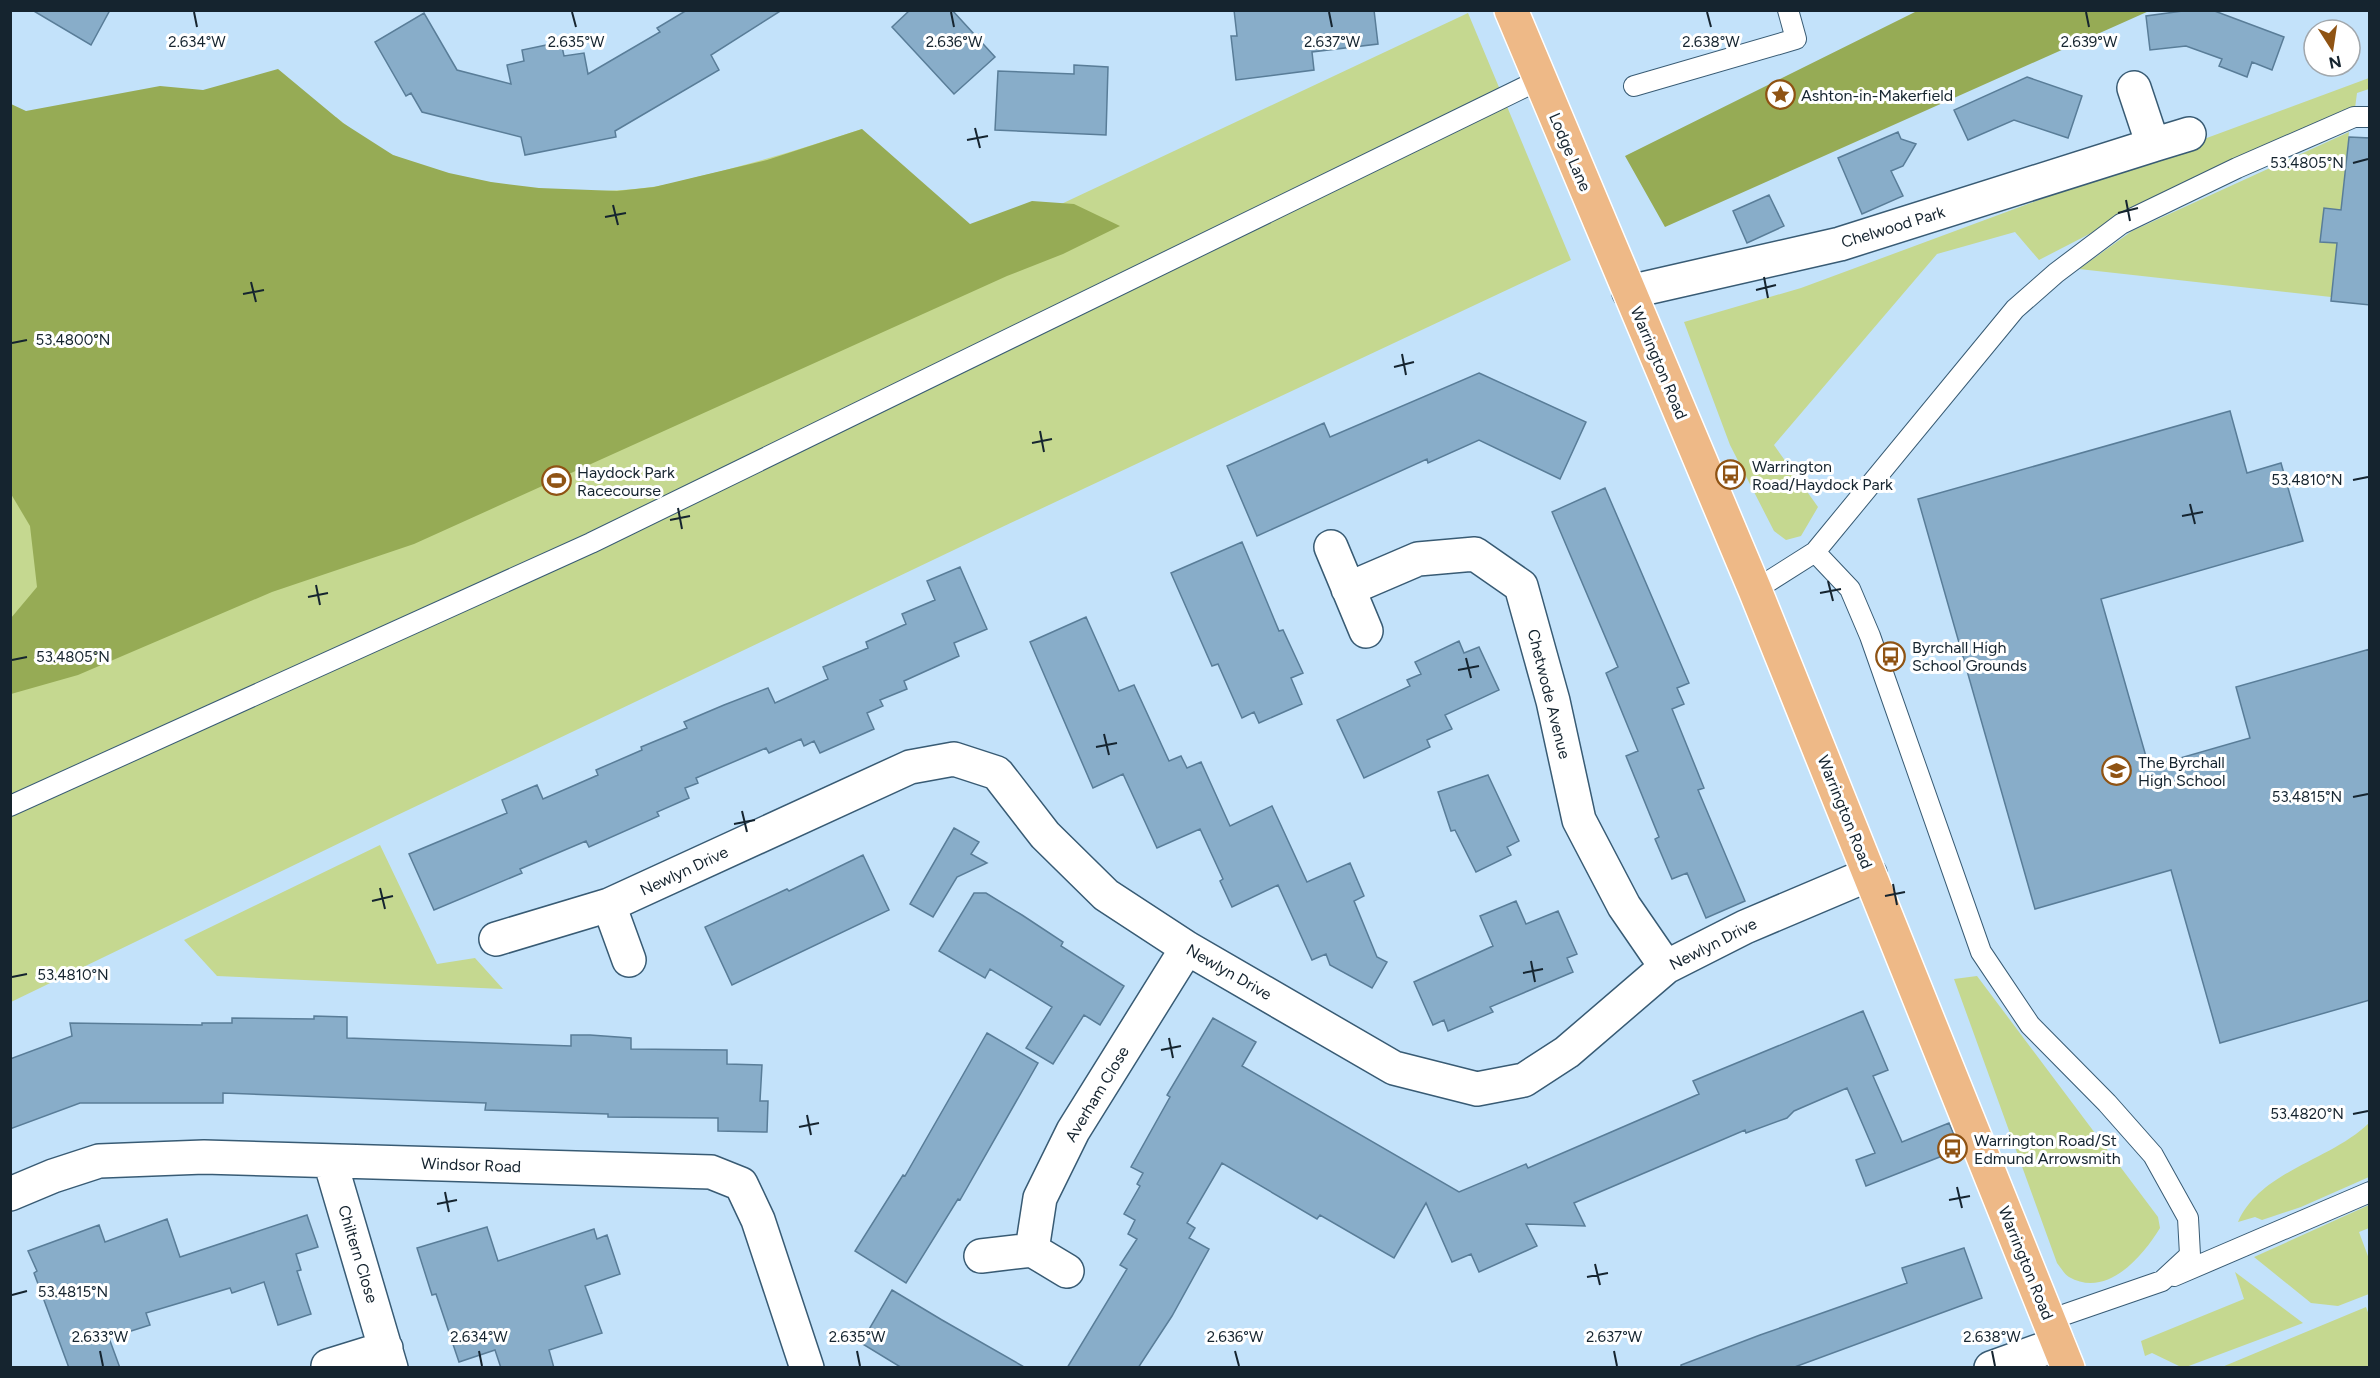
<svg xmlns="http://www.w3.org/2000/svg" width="2380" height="1378" font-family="Figtree,sans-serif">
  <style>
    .green { fill: #c5d890 }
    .forest { fill: #96ab55 }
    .building { fill: #88adc9; stroke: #597d98; stroke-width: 1.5 }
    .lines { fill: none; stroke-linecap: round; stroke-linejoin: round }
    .service-casing { stroke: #385b74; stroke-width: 22 }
    .minor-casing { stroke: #385b74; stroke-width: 36 }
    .primary-casing { stroke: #fff; stroke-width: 36 }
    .service { stroke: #fff; stroke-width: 20 }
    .minor { stroke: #fff; stroke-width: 33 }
    .primary { stroke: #eeb987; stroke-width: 33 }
    .ticks { fill: none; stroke: #15242f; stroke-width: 2 }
    .labels { text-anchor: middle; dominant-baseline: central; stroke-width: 6; stroke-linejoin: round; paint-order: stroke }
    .poi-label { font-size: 16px; fill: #15242f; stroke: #fff; text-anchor: start }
    .street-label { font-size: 16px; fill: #15242f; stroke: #fff }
    .ticks-label { font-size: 15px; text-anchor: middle; fill: #15242f; stroke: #fff; stroke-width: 6; stroke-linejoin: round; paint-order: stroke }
  </style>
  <rect width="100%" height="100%" fill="#c3e2fa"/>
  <!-- green -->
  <path class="green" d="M1468 13 1571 260 1000 528 385 821 11 1002V144L336 117C353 131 372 146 393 155 464 186 575 198 652 187 670 185 688 179 705 175 759 162 810 146 862 129L942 260Z
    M2369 78V89L2357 93 2355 108 2130 213 2039 260 2015 232 1937 254 1774 445 1818 507 1801 536 1786 540 1774 531 1730 445 1684 322 1801 288Z
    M2349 132 2341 210 2324 208 2320 242 2337 243 2331 297 2079 269 2132 231Z
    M380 845 437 964 475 958 503 989 217 976 184 940Z
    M1977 976 2158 1217 2160 1228C2143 1256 2107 1299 2069 1277 2065 1275 2061 1268 2057 1263L1954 979Z
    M2369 1123V1177L2301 1207 2262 1220 2255 1217 2238 1222C2261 1170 2330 1161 2369 1123Z
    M2369 1205V1228L2359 1232 2369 1259V1294L2338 1306 2311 1303 2254 1257Z
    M2235 1272 2303 1323 2186 1367H2181L2152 1353 2145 1356 2141 1341 2244 1299Z
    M2366 1307 2369 1315V1367H2222Z"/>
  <!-- forest -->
  <path class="forest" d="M1917 11H2149L1665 227 1625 156Z
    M278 69 343 123 393 155 449 173 491 182 539 188 617 191 654 187 767 160 862 129 970 224 1032 201 1074 204 1120 226 1063 254 1007 276 414 544 272 592 78 675 11 694V618L37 587 30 526 11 494V104L26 111 160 86 203 90Z"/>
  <!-- building -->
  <path class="building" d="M32 10H110L91 45Z
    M687 10H782L711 55 719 70 615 131 616 137 525 155 521 137 422 112 411 93 406 96 375 42 424 13 457 70 511 84 507 65 524 61 522 50 561 42 564 56 584 53 588 74 660 32 657 28Z
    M910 10H952L995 57 954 94 892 27Z
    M1234 10H1374L1378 44 1312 52 1314 70 1236 80 1231 36H1237Z
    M2190 10H2212L2284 37 2272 70 2252 62 2247 77 2219 66 2222 59 2186 46 2150 50 2146 16Z
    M1074 65 1108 67 1106 135 995 130 998 71 1074 74Z
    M2027 77 2082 96 2068 138 2014 120 1968 140 1954 110Z
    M1898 132 1901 139 1916 144 1903 166 1891 171 1903 196 1862 214 1838 158Z
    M2349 137 2370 138V305L2331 301 2337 243 2320 242 2324 208 2341 210Z
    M1769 195 1784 226 1747 243 1733 211Z
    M1479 373 1586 422 1560 479 1479 440 1428 463 1427 459 1257 536 1227 466 1324 423 1330 437Z
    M2230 411 2247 473 2281 463 2303 541 2101 599 2149 767 2250 738 2236 687 2370 649V1000L2220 1043 2171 870 2035 909 1918 499Z
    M1605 488 1689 683 1677 688 1684 704 1672 709 1704 788 1698 790 1745 901 1706 918 1687 873 1672 879 1655 839 1659 837 1626 756 1638 751 1606 673 1618 667 1552 512Z
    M1242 542 1279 631 1283 630 1303 673 1291 678 1302 704 1259 723 1254 712 1242 718 1218 664 1212 666 1171 573Z
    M960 567 987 629 954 643 959 656 904 681 907 689 880 700 883 706 867 713 874 729 820 753 814 741 804 746 801 739 769 753 766 748 696 778 698 783 685 788 689 798 657 812 659 816 589 847 586 841 520 869 522 873 434 910 409 854 507 813 502 800 537 785 543 799 598 775 596 770 642 750 641 747 687 728 684 722 724 705 768 688 775 703 828 679 823 667 868 648 866 642 906 624 902 614 935 600 927 581Z
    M1086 617 1119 691 1134 685 1169 761 1181 756 1187 768 1201 762 1230 826 1272 806 1307 882 1350 863 1364 896 1354 901 1377 957 1387 962 1372 988 1330 965 1326 954 1312 960 1278 885 1232 907 1220 881 1223 879 1200 829 1157 848 1123 774 1093 788 1030 642Z
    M1459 641 1464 653 1479 647 1499 690 1445 715 1452 729 1427 740 1430 747 1364 778 1337 720 1410 686 1407 680 1421 674 1415 662Z
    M1488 775 1519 841 1507 847 1511 855 1476 872 1455 830 1451 831 1438 792Z
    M954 828 979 842 971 854 987 863 957 877 933 917 910 904Z
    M863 855 889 910 732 985 705 927 787 889 789 891Z
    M974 893H986L1022 915 1063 942 1061 946 1124 986 1100 1025 1084 1015 1053 1064 1026 1048 1052 1007 990 969 985 978 939 951Z
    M1516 901 1526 924 1558 911 1577 954 1567 958 1573 972 1490 1007 1493 1012 1448 1031 1444 1020 1433 1025 1414 982 1493 946 1480 916Z
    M1863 1011 1888 1070 1873 1076 1902 1142 1949 1123 1960 1149 1866 1186 1856 1160 1875 1153 1847 1088 1794 1111 1787 1118 1746 1133 1745 1130 1574 1203 1585 1226 1526 1224 1537 1246 1479 1272 1471 1254 1452 1262 1426 1203 1394 1258 1320 1215 1317 1219 1222 1163 1187 1223 1195 1228 1189 1238 1209 1249 1172 1316 1138 1368H1067L1127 1269 1120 1265 1137 1239 1128 1234 1135 1220 1124 1214 1140 1186 1137 1184 1143 1173 1131 1167 1170 1097 1167 1095 1213 1018 1256 1042 1242 1066 1459 1192 1526 1164 1528 1168 1699 1094 1693 1081Z
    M314 1016 347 1017V1038L571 1046V1035H590L631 1038V1049L727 1050V1064L762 1065 760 1101H768L767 1132 718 1131V1118L608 1117V1114L485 1110 486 1103 223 1093V1103H80L10 1129V1059L72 1036 70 1023 202 1025V1023H232V1018L314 1019Z
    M987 1033 1038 1063 960 1200 958 1199 906 1283 855 1251 903 1175 905 1176Z
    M307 1215 318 1247 296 1254 301 1270 297 1271 311 1314 278 1325 264 1282 232 1293 230 1288 146 1313 150 1325 109 1338 120 1368H69L34 1273 37 1271 28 1251 99 1225 105 1242 167 1219 180 1257Z
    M487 1227 498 1261 594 1229 597 1239 607 1235 620 1274 585 1286 602 1333 549 1350 554 1368H501L495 1350 459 1362 436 1294 432 1295 417 1248Z
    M1964 1248 1982 1298 1792 1368H1681V1365L1760 1335 1907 1283 1902 1268Z
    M892 1290 942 1320 1026 1368H902L861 1343Z"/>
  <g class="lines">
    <defs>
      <path id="service" d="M1634 86 1796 39 1788 10
        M1815 552 2015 309 2056 273 2121 224 2237 168 2354 117H2370
        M1755 590 1815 552 1850 589 1870 636 1981 952 2030 1025 2107 1103 2153 1155 2188 1218 2190 1255 2162 1281 2049 1320
        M10 806 591 543 1539 80
        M2174 1276 2370 1192"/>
      <path id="minor" d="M2134 88 2153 145 2189 134
        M1629 292 1840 244 2153 145
        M1331 547 1366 631
        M1348 589 1418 559 1475 554 1521 586 1553 701 1579 820 1624 906 1666 967
        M609 905 629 960
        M496 939 609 905 910 767 954 759 997 773 1045 835 1106 895 1187 948 1394 1068 1477 1089 1524 1080 1567 1052 1666 967 1745 927 1870 874
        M330 1161 391 1368
        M10 1194 53 1176 99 1161 204 1157 711 1172 741 1184 758 1220 807 1368
        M1032 1250 1040 1198 1073 1131 1187 948
        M981 1256 1032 1250 1067 1271
        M328 1366 386 1348
        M1991 1368 2058 1344"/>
      <path id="primary" d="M1511 10 1755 590 2068 1368"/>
    </defs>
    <!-- service casing -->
    <use href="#service" class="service-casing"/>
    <!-- minor casing -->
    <use href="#minor" class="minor-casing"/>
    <!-- primary casing -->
    <use href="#primary" class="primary-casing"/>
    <!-- service -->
    <use href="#service" class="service"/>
    <!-- minor -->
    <use href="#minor" class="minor"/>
    <!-- primary -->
    <use href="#primary" class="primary"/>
  </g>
  <!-- ticks -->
  <path class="ticks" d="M194 12 197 27M572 12 576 27M951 12 954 27M1329 12 1332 27M1707 12 1711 27M2086 12 2089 27M975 128 980 148M967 140 988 136M2353 163 2368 159M2126 200 2130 221M613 205 618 225M2118 213 2138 208M605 217 626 213M1764 277 1768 298M251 282 256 302M1756 290 1776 285M243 294 264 290M12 343 27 340M1402 354 1406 375M1394 367 1414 362M1040 431 1044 452M1032 443 1052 439M2353 480 2368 477M2190 504 2195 524M678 508 682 529M2182 516 2203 512M670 520 690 516M1828 581 1833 601M316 585 320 605M1820 593 1841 589M308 597 328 593M1466 658 1471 678M12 660 27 657M1458 670 1479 666M1104 734 1109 755M1096 747 1117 743M2353 797 2368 794M742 811 747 832M734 824 755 820M1893 884 1897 905M380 888 385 909M1885 896 1905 892M372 901 393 896M1531 961 1535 982M1523 973 1543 969M12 977 27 974M1169 1038 1173 1058M1161 1050 1181 1046M2353 1114 2368 1111M807 1115 811 1135M799 1127 819 1123M1957 1187 1962 1208M445 1192 449 1212M1949 1200 1970 1196M437 1204 457 1200M1595 1264 1600 1285M1587 1277 1608 1273M12 1295 27 1291M100 1351 103 1366M479 1351 482 1366M857 1351 860 1366M1235 1351 1239 1366M1614 1351 1617 1366M1992 1351 1995 1366"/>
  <!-- icons -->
  <defs>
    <symbol id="sight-ring" viewBox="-11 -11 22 22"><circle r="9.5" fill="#fff" stroke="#8f5313" stroke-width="1.5"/><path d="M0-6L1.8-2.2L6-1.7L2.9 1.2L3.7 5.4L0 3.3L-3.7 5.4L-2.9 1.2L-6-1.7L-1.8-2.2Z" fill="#8f5313"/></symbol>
    <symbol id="bus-ring" viewBox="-11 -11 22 22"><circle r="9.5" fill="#fff" stroke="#8f5313" stroke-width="1.5"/><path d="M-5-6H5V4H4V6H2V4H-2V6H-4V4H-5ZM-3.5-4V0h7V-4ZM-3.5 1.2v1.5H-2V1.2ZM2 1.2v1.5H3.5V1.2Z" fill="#8f5313"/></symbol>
    <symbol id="stadium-ring" viewBox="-11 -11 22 22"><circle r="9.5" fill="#fff" stroke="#8f5313" stroke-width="1.5"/><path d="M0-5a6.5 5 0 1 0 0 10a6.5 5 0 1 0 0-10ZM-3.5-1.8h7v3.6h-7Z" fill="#8f5313"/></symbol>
    <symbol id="school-ring" viewBox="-11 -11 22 22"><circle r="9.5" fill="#fff" stroke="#8f5313" stroke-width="1.5"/><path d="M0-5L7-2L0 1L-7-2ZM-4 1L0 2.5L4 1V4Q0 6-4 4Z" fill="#8f5313"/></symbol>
  </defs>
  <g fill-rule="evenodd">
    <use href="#sight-ring" x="1764" y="78" width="33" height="33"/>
    <use href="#bus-ring" x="1714" y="458" width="33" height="33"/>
    <use href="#stadium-ring" x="540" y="464" width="33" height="33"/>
    <use href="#bus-ring" x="1874" y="640" width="33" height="33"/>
    <use href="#school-ring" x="2100" y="754" width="33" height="33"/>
    <use href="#bus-ring" x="1936" y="1132" width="33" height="33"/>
  </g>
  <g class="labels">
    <!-- poi labels -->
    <g class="poi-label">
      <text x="1801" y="95">Ashton-in-Makerfield</text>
      <text x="1752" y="466">Warrington<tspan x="1752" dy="18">Road/Haydock Park</tspan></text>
      <text x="577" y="472">Haydock Park<tspan x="577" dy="18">Racecourse</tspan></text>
      <text x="1912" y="647">Byrchall High<tspan x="1912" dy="18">School Grounds</tspan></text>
      <text x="2138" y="762">The Byrchall<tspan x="2138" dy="18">High School</tspan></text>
      <text x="1974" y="1140">Warrington Road/St<tspan x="1974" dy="18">Edmund Arrowsmith</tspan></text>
    </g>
    <!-- street labels -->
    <g class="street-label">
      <text transform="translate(1570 152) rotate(67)">Lodge Lane</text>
      <text transform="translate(1893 227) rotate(-17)">Chelwood Park</text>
      <text transform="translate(1659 363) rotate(67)">Warrington Road</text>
      <text transform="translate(1549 694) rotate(76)">Chetwode Avenue</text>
      <text transform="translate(1845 812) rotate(68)">Warrington Road</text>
      <text transform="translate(684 871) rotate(-25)">Newlyn Drive</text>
      <text transform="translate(1713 944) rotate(-27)">Newlyn Drive</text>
      <text transform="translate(1229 972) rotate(30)">Newlyn Drive</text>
      <text transform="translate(1097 1094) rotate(-59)">Averham Close</text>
      <text transform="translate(471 1165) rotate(2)">Windsor Road</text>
      <text transform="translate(358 1254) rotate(73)">Chiltern Close</text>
      <text transform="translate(2026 1263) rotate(68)">Warrington Road</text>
    </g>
  </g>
  <g class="ticks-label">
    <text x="197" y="47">2.634°W</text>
    <text x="576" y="47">2.635°W</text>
    <text x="954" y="47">2.636°W</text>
    <text x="1332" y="47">2.637°W</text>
    <text x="1711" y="47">2.638°W</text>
    <text x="2089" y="47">2.639°W</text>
    <text x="2307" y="168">53.4805°N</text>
    <text x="73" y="345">53.4800°N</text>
    <text x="2307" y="485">53.4810°N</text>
    <text x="73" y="662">53.4805°N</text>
    <text x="2307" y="802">53.4815°N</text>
    <text x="73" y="980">53.4810°N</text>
    <text x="2307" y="1119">53.4820°N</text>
    <text x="73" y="1297">53.4815°N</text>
    <text x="100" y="1342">2.633°W</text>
    <text x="479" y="1342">2.634°W</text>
    <text x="857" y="1342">2.635°W</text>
    <text x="1235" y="1342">2.636°W</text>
    <text x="1614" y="1342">2.637°W</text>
    <text x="1992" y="1342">2.638°W</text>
  </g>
  <!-- border -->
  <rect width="2380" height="1378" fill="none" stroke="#15242f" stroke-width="24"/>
  <!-- north arrow -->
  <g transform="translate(2332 48) rotate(168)"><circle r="28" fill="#ffffff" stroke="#a1a7ac" stroke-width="1.5"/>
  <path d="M0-4.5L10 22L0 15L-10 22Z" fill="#8f5313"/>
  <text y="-9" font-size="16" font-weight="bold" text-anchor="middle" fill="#15242f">N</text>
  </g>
</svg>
